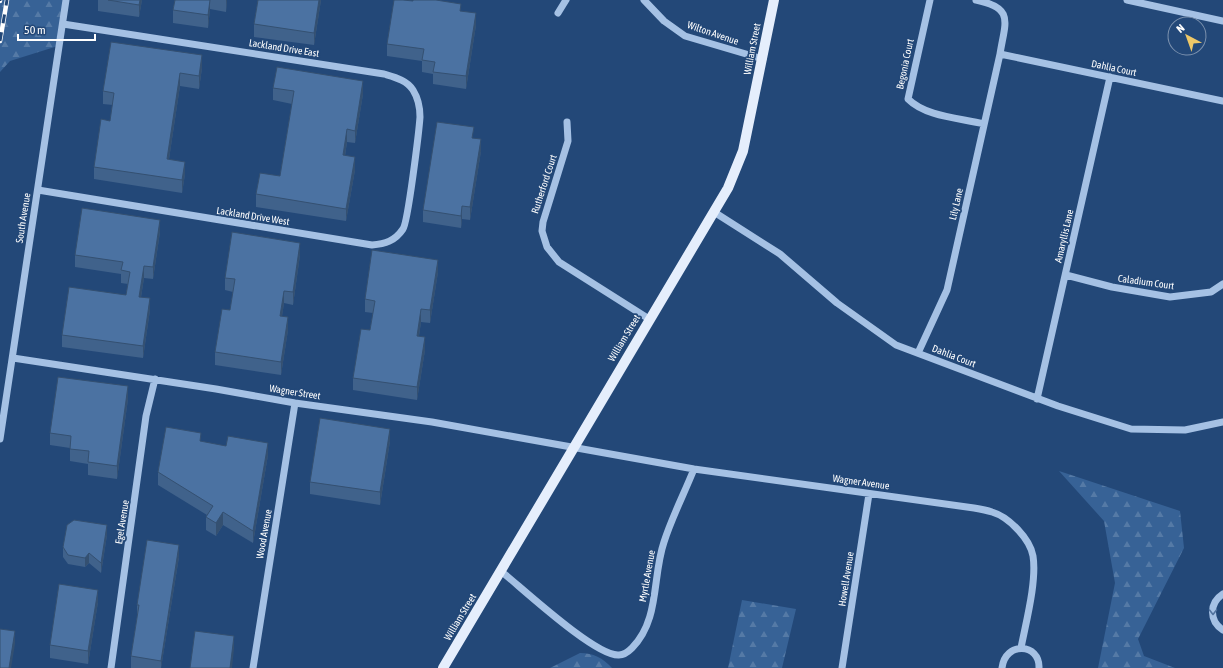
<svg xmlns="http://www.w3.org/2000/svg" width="1223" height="668" font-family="'Asap Condensed',sans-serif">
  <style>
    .forest { fill: url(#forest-firs) }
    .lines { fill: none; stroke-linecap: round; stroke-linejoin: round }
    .minor { stroke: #a5c1e4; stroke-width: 7 }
    .major { stroke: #e5eefc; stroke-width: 10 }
    .rail-casing { stroke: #fff; stroke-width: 4.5 }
    .rail { stroke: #234878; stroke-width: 3; stroke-dasharray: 9; stroke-linecap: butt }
    .wall { fill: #40628b }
    .shaded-wall { fill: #345071 }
    .building { fill: #4b72a2; stroke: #345071 }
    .oneway { stroke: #50729e }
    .labels { text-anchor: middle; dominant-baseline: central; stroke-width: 3.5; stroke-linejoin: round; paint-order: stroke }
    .street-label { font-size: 10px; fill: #fff; stroke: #234878 }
  </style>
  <defs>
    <pattern id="forest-firs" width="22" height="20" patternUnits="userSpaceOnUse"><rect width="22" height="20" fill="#376296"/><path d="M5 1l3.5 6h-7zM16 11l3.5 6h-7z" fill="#557aa6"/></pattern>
  </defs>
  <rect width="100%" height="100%" fill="#234878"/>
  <!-- forest -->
  <path class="forest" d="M0 0H68L61 45 10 61 0 72Z
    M1059 471 1180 511 1184 548 1138 639 1144 656 1175 668H1098L1115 583 1104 521Z
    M742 600 796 609 782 668H728Z
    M580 653C593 653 603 658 612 668H550Z"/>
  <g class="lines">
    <!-- minor -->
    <path class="minor" d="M644 0 664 21 685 36 763 59
      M930 0 908 99C926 117 960 118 984 124
      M1127 0 1223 21
      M558 13 566 0
      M1000 54 1223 101
      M567 122 568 141 543 222 542 231 547 247 559 262 649 319
      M38 190 372 245C385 244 395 241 403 229 408 222 419 131 420 117 420 107 418 98 413 90 407 80 394 77 384 74L63 24
      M714 212 780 254 837 303 896 345 1058 406 1131 429 1185 430 1223 422
      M1066 275 1112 287 1170 297 1211 292 1223 284
      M918 353 947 290 1000 54C1005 22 1015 8 976 0
      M13 358 216 389 295 403 432 422 694 469 974 508C980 509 986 510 992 512 1009 517 1030 539 1033 556 1037 581 1026 622 1021 648
      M1037 399 1110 77
      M0 439 66 0
      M502 572C522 588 596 657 619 655 624 655 629 651 632 648 660 620 652 577 664 542 672 517 684 494 694 469
      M1223 594C1209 603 1209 621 1223 630
      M111 668 146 416 155 379
      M253 668 295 403
      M842 668 869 494
      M1002 668C1005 641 1040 643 1039 668"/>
    <!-- major -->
    <path class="major" d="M443 668 728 188 743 151 774 0"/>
    <defs>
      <path id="rail" d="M0 1V0
        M0 41 7 0"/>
    </defs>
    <!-- rail casing -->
    <use href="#rail" class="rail-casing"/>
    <!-- rail -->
    <use href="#rail" class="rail"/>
  </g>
  <!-- wall -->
  <path class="wall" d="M98 0H142L139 17 98 11Z
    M175 0H227L226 12 210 9 208 28 173 23V10Z
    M258 0H321L314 45 254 37V24Z
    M461 11 476 25 466 89 433 84V74L422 72V61L387 56V44Z
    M202 68 199 89 180 86 169 159 185 174 182 193 94 179V167L110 121 113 105 103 104V91Z
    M273 88 363 94 355 143 347 142 345 156 355 170 346 221 256 207V194L280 176 292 104 273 100Z
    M481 151 470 220 462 219 461 228 423 222V210Z
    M160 232 153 279 144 278 141 297 150 310 143 358 62 347V335L126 295 128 284 121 283V274L75 267V255Z
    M300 255 293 305 284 303 282 316 288 330 281 375 215 365V352L230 310 233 292 225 290V278Z
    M438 272 430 323 421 322 419 336 425 350 417 400 353 390V378L370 330 373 313 365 312V299Z
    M128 399 117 479 88 475V464L70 461V448L50 445V433Z
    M390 441 380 505 310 494V482Z
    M201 442 268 455 253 543 223 525 216 536 206 530V517L207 515 158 485V472Z
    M107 535 101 573 89 563 85 567 68 564 63 557V547Z
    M179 557 161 668H131V656L137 618V605Z
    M98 602 88 664 50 658V645Z"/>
  <!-- shaded-wall -->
  <path class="shaded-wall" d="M140 0H142L139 17V5Z
    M210 0V9L208 28V15Z
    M226 0H227L226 12Z
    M319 0H321L314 45V33Z
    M476 13V25L466 89V76Z
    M202 55V68L199 89V76Z
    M180 73V86L167 172V159Z
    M363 81V94L355 143V131Z
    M347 129V142L343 168V155Z
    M481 139V151L470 220V207Z
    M355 157V170L346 221V209Z
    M185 162V174L182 193V180Z
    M462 206V219L461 228V216Z
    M160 220V232L153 279V267Z
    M300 243V255L293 305V292Z
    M438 260V272L430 323V310Z
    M144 266V278L139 309V297Z
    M284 291V303L280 329V316Z
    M150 298V310L143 358V346Z
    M421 309V322L417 349V336Z
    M288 317V330L281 375V362Z
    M425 337V350L417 400V387Z
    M128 386V399L117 479V466Z
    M390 429V441L380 505V492Z
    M268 443V455L253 543V531Z
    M223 512V525L216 536V523Z
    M107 525V535L101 573V563Z
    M179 545V557L161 668V661Z
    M89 553V563L85 567V558Z
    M98 590V602L88 664V651Z
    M15 631V644L11 668H9Z
    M234 636V649L232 668H230Z"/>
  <!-- building -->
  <path class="building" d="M108 0H140L139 5Z
    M175 0H210L208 15 173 10Z
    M258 0H319L314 33 254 24Z
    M394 0H403L413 1V0H436L461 4 460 11 476 13 466 76 433 72 435 62 422 60 424 49 387 44Z
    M111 42 202 55 199 76 180 73 167 159 185 162 182 180 94 167 101 119 110 121 114 93 103 91Z
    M277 67 363 81 355 131 347 129 343 155 355 157 346 209 256 194 260 173 280 176 294 91 273 88Z
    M437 122 474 127 472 138 481 139 470 207 462 206 461 216 423 210Z
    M82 208 160 220 153 267 144 266 139 297 150 298 143 346 62 335 69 287 126 295 130 272 121 270 123 262 75 255Z
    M232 232 300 243 293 292 284 291 280 316 288 317 281 362 215 352 222 309 230 310 235 279 225 278Z
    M372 250 438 260 430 310 421 309 417 336 425 337 417 387 353 378 361 329 370 330 375 301 365 299Z
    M58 377 128 386 117 466 88 462 89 451 70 449 71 436 50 433Z
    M320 418 390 429 380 492 310 482Z
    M166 427 201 433 200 441 226 446 228 436 268 443 253 531 223 512 216 523 206 517 213 506 158 472Z
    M74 520 107 525 101 563 89 553 85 558 68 555 63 547 67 525Z
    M147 540 179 545 161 661 131 656 139 605H137Z
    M59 584 98 590 88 651 50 645Z
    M0 629 15 631 9 668H0Z
    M195 631 234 636 230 668H190Z"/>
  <!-- one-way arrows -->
  <defs><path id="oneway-chevron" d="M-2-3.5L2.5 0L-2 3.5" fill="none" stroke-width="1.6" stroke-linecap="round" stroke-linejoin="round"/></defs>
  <use class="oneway" href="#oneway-chevron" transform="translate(1213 612) rotate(90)"/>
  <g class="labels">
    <!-- street labels -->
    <g class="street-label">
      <text transform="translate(713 33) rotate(19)">Wilton Avenue</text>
      <text transform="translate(284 48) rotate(9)">Lackland Drive East</text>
      <text transform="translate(752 49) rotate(-79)">William Street</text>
      <text transform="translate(905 64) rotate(-78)">Begonia Court</text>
      <text transform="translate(1114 68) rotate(12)">Dahlia Court</text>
      <text transform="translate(544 184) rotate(-72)">Rutherford Court</text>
      <text transform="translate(956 204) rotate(-77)">Lily Lane</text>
      <text transform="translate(253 216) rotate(9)">Lackland Drive West</text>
      <text transform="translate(23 218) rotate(-81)">South Avenue</text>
      <text transform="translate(1064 236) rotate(-77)">Amaryllis Lane</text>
      <text transform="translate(1146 282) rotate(8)">Caladium Court</text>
      <text transform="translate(624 338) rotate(-59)">William Street</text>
      <text transform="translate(954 356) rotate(21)">Dahlia Court</text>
      <text transform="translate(295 392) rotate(9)">Wagner Street</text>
      <text transform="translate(861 482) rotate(8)">Wagner Avenue</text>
      <text transform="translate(122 522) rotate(-81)">Egel Avenue</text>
      <text transform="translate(264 534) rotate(-80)">Wood Avenue</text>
      <text transform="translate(647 576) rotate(-80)">Myrtle Avenue</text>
      <text transform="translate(846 579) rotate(-81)">Howell Avenue</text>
      <text transform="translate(460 617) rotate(-59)">William Street</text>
    </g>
  </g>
  <!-- north arrow -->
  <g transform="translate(1187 36) rotate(319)"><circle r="19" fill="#234878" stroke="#7b91ae"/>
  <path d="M0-3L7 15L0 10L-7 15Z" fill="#eec868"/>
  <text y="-6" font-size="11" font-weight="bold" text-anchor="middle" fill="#ffffff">N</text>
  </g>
  <!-- scale -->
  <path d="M18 34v6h77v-6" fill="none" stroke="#ffffff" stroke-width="2"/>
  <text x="24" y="34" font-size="12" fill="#ffffff" stroke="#234878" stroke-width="3" paint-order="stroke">50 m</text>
</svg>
